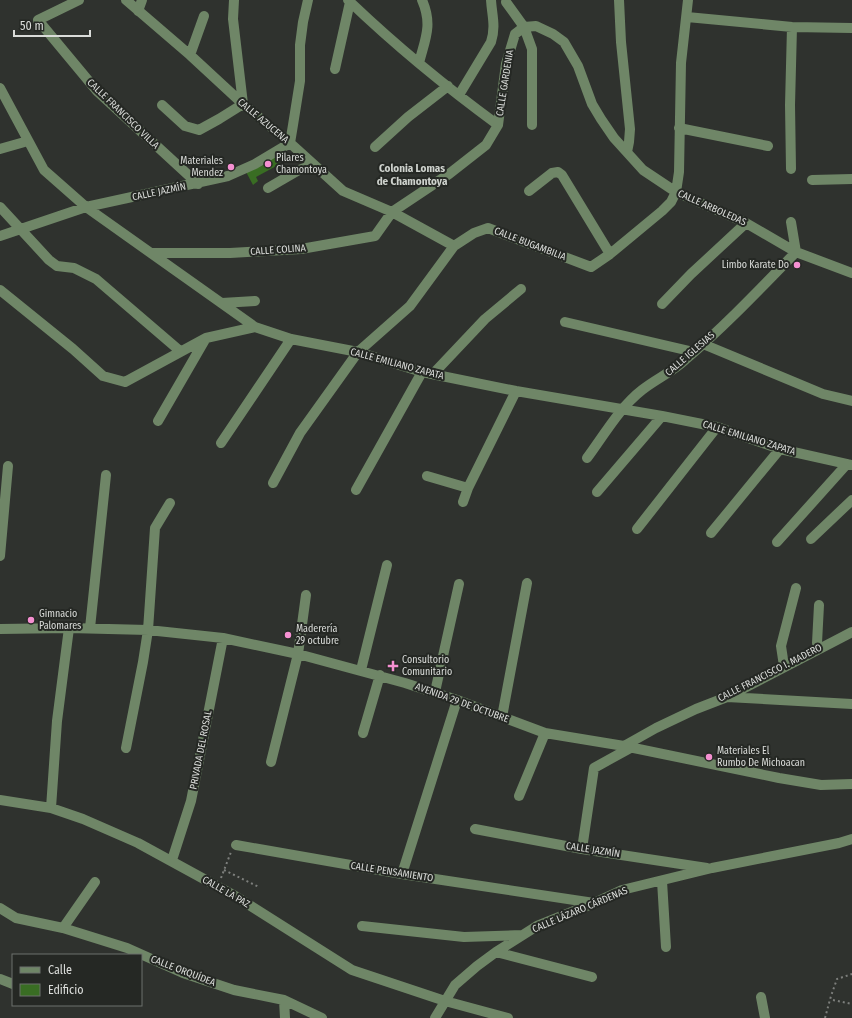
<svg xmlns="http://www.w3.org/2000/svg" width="852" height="1018" font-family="'Fira Sans Condensed',sans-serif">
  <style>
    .building { fill: #396d23 }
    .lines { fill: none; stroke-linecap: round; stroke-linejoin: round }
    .path { stroke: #7d7f7c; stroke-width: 2; stroke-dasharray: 2 3; stroke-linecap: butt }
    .minor { stroke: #6f8667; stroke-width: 10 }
    .poi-dot { fill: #f590d1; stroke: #252824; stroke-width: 1.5 }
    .labels { text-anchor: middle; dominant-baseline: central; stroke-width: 4; stroke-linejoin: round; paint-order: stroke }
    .street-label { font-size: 10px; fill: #dadcd9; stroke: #252824 }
    .poi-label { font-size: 10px; fill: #dadcd9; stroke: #252824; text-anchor: start }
    .neighbourhood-label { font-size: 11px; font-weight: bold; fill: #ced2cd; stroke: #252824 }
  </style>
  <rect width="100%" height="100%" fill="#2f322e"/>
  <!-- building -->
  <path class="building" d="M274 152 280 164 256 177 258 181 253 185 244 168Z"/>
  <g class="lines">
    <!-- path -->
    <path class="path" d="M224 870 259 887
      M221 878 231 852
      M833 1000 852 1004
      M825 1018 831 996 837 979 852 974"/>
    <!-- minor -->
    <path class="minor" d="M79 0 38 20 97 91 198 184
      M126 0 190 55 243 104 290 143 343 191 392 212 454 246
      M348 0C395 45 446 87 498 125
      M619 0 621 42 630 129 629 142 627 152
      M506 2 524 27 532 49V125
      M138 11 142 0
      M687 17 792 27 852 28
      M190 55 204 16
      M419 63C425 39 433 25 422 0
      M335 69 350 2
      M0 88 44 170 86 207 255 327 291 339 358 352 422 372 516 391 662 416 717 427 780 449 852 465
      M459 95 491 42C496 26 492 16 491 0
      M162 105 185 126 199 130 219 119 243 104 233 19 234 0
      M679 128 768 146
      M375 147 408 117 448 86
      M0 149 28 141
      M791 169 790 105 792 27
      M812 180 852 179
      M268 188 299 170 313 165
      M529 191 552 173 558 172 562 175 610 254
      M0 207 49 260 57 266 74 268 96 279 180 351
      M791 222 796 252
      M0 236 86 207 228 176 255 164 290 143 293 125 300 81V45L303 22 308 0
      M151 253H230L301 249 375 236 392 212 449 174 486 145 498 125 506 64 515 34 524 27 536 26 553 34 564 42 578 66 592 104 601 119 614 138 643 170 676 192 746 223 796 252 852 273
      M0 290 73 349 103 376 125 382 206 338 255 327
      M222 303 255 301
      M662 304 691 274 746 223
      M565 322 694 352
      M703 344 823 394 852 401
      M433 374 485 319 521 289
      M158 421 206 338
      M221 443 291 339
      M587 458C604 435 620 407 642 390 656 379 672 372 685 360 724 327 760 289 796 252
      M427 476 468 488
      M273 483 300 433 358 352 410 306 454 246 474 233 488 228 591 267 610 254 662 211 671 202 676 192 679 172 681 63 688 0
      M356 490 422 372
      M597 492 662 416
      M463 502 468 488 516 391
      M637 529 717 427
      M711 533 780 449
      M811 539 852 500
      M777 542 847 464
      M0 556 8 466
      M819 605 817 643 821 647
      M90 628 106 475
      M0 629 69 628 148 630 223 638 298 654 405 683 457 700 545 733 624 746 779 778 821 785 852 784
      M784 666 781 646 796 588
      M361 670 387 565
      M435 692 459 584
      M727 697 852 704
      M502 717 527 583
      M363 733 380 675
      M624 746 656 728 696 709 727 697 852 632
      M126 748 143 662 148 630 155 528 170 503
      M271 762 298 654 306 595
      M519 796 545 733
      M0 800 51 808 83 819 138 843 235 896 352 970 445 1001 508 1018
      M51 808 57 721 69 628
      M475 829 582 849 707 868
      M236 845 402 874 594 903
      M582 849 594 768 632 747
      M172 860 191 801 223 638
      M402 874 457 700
      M662 881 666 947
      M0 908 16 918 63 928 127 948 183 973 234 990 284 1000 322 1018
      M362 926 464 937 522 935
      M63 928 95 882
      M496 952 592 977
      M0 979 13 984
      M761 997 765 1018
      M284 1000 285 1018
      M435 1018 455 985 477 966 496 952 537 926 594 903 622 890 712 868 839 843 852 839"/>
  </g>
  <!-- markers -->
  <g class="poi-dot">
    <circle cx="268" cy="164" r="4"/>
    <circle cx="231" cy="167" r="4"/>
    <circle cx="797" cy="265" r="4"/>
    <circle cx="31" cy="620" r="4"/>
    <circle cx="288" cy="635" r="4"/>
    <path d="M391 660h4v4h4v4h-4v4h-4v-4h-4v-4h4z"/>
    <circle cx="709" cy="757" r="4"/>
  </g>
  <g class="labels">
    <!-- street labels -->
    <g class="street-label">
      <text transform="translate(505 83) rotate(-81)">CALLE GARDENIA</text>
      <text transform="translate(123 114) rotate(44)">CALLE FRANCISCO VILLA</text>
      <text transform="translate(263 121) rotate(40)">CALLE AZUCENA</text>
      <text transform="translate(159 192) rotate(-12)">CALLE JAZMÍN</text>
      <text transform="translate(712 208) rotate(24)">CALLE ARBOLEDAS</text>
      <text transform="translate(530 244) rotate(21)">CALLE BUGAMBILIA</text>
      <text transform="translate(278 250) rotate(-4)">CALLE COLINA</text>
      <text transform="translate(690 354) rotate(-41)">CALLE IGLESIAS</text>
      <text transform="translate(397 364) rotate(15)">CALLE EMILIANO ZAPATA</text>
      <text transform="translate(749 438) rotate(17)">CALLE EMILIANO ZAPATA</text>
      <text transform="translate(770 673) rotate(-27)">CALLE FRANCISCO I. MADERO</text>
      <text transform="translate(462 703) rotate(20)">AVENIDA 29 DE OCTUBRE</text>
      <text transform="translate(201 750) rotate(-79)">PRIVADA DEL ROSAL</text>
      <text transform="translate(593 850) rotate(9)">CALLE JAZMÍN</text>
      <text transform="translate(392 872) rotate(9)">CALLE PENSAMIENTO</text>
      <text transform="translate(226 892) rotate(30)">CALLE LA PAZ</text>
      <text transform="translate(580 910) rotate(-23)">CALLE LÁZARO CÁRDENAS</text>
      <text transform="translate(183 971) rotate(21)">CALLE ORQUÍDEA</text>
    </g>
    <!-- poi labels -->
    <g class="poi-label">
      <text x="276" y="158">Pilares<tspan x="276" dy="12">Chamontoya</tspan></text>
      <text x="223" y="161" text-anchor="end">Materiales<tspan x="223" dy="12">Mendez</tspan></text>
      <text x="789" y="265" text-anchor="end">Limbo Karate Do</text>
      <text x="39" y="614">Gimnacio<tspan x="39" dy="12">Palomares</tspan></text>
      <text x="296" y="629">Maderería<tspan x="296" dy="12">29 octubre</tspan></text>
      <text x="402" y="660">Consultorio<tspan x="402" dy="12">Comunitario</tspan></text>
      <text x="717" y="751">Materiales El<tspan x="717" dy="12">Rumbo De Michoacan</tspan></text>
    </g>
    <!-- neighbourhood labels -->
    <g class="neighbourhood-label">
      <text x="412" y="168">Colonia Lomas<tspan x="412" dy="13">de Chamontoya</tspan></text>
    </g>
  </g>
  <!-- legend -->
  <rect x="12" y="954" width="130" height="52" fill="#252824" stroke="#6d706c"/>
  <rect x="20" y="967" width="20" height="6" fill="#6f8667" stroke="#6d706c"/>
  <text x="48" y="974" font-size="12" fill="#dadcd9">Calle</text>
  <rect x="20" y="984" width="20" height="12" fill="#396d23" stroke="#6d706c"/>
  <text x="48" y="994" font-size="12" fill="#dadcd9">Edificio</text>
  <!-- scale -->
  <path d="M14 30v6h76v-6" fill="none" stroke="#dadcd9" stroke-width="2"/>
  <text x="20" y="30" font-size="12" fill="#dadcd9" stroke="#252824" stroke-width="3" paint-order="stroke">50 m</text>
</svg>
